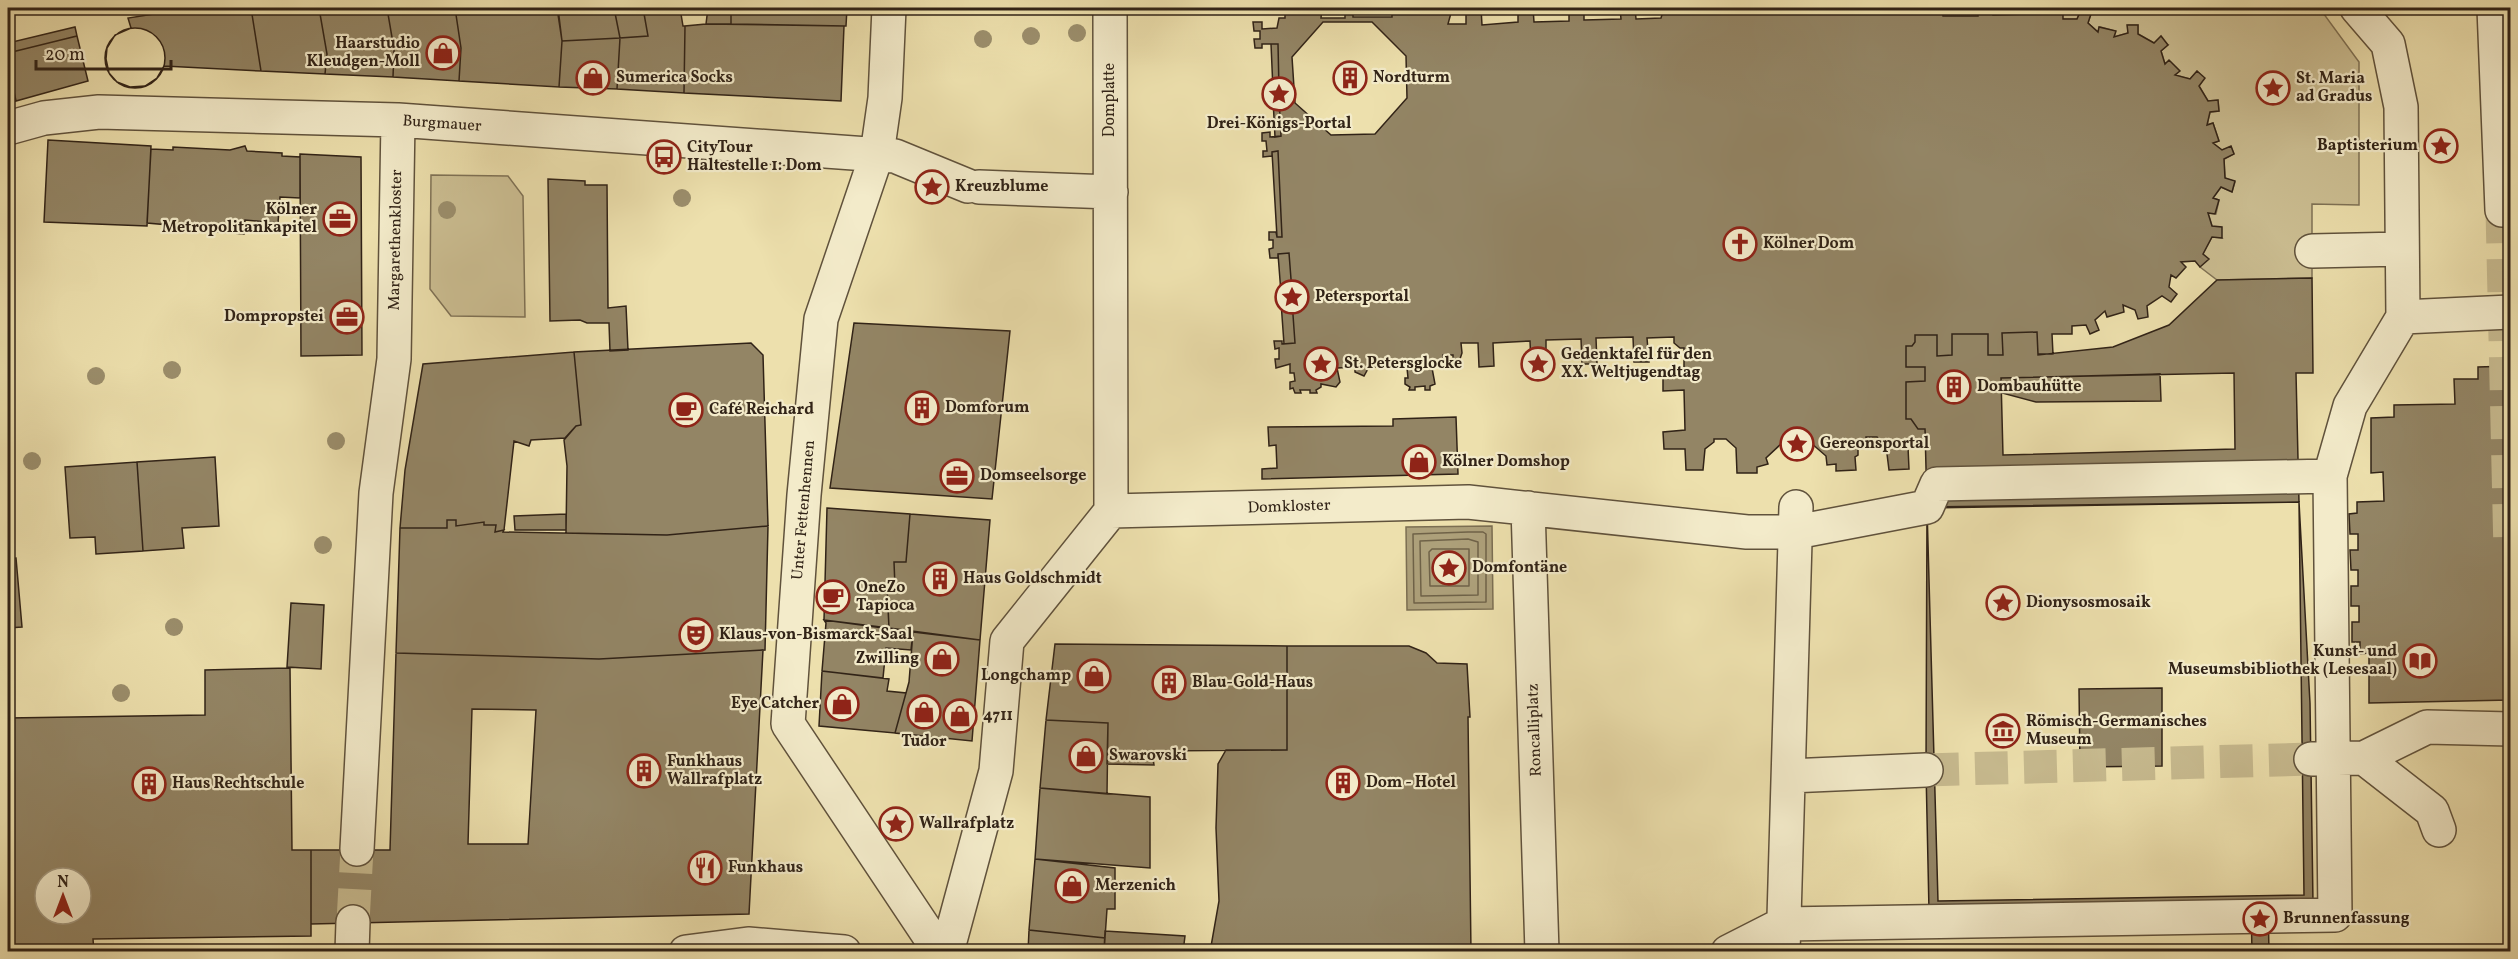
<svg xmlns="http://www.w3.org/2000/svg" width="2518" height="959" font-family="Vollkorn,serif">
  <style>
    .green { fill: #cdc094; stroke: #7f7256; stroke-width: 1.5 }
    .water { fill: #ada07a; stroke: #7b6e52; stroke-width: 1.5 }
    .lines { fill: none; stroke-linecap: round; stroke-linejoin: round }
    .shore { stroke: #6f6248; stroke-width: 1.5 }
    .building { fill: #938565; stroke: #312317; stroke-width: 1.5; fill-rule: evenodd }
    .minor-tunnel { stroke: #c7ba8f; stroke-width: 33; stroke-dasharray: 33 16; stroke-linecap: butt }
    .minor-casing { stroke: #60523c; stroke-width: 36 }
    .minor { stroke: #f3ebca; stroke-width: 33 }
    .tree { fill: #9b8e6c }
    .labels { text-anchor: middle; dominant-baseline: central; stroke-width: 4.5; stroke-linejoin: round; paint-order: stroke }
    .poi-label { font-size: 16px; font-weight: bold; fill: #312317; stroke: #f3ebca; text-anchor: start }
    .street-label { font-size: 16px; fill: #312317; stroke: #f3ebca }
  </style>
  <rect width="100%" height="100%" fill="#ede0ad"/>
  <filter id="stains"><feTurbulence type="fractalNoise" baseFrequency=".00333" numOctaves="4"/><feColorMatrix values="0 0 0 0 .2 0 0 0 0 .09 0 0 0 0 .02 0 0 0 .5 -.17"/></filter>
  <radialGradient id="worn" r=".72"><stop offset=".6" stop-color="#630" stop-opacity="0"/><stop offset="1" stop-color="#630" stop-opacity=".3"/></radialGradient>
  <!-- green -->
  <path class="green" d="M2070 8 2096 10V8H2316L2321 10 2359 62V205L2312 204V278L2217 280 2200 267 2203 254 2212 237 2222 238 2212 226 2208 213 2216 214 2219 200 2213 198 2221 187 2232 192 2235 182 2225 178 2224 159 2234 154 2231 147 2222 150 2213 143 2219 141 2213 123 2207 125 2210 112 2219 111 2218 100 2208 101 2199 86 2204 78 2197 71 2190 79 2175 75 2179 71 2169 61 2165 64 2161 51 2168 45 2154 43 2138 34V25H2128V33L2114 37 2115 31 2100 27 2098 32 2088 23 2091 14 2081 10 2077 19H2063L2048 11V9Z
    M431 175 508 176 523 196 525 317 451 316 430 289Z"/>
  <!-- water -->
  <path class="water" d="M1492 526 1493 609 1407 610 1406 527Z"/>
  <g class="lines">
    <!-- shore -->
    <path class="shore" d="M1468 532H1483L1486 534V602L1414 603 1413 534Z
      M1468 539 1478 542V595L1421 596 1420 541Z
      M1432 549H1469V586H1430L1429 552Z"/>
  </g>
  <!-- building -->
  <path class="building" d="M193 8H251L261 71 164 66 157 78 145 86 130 87 117 82 109 73 106 59 107 48 115 35 131 28 128 18Z
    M251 8H319L327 54 325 74 261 71Z
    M319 8H387L394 49 393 77 325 74 327 54Z
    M387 8H455L461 48 459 81 393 77 394 49Z
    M455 8H557L562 41 559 87 459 81 461 48Z
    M558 8H614L620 38 562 41Z
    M614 8H643L648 36 620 38Z
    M643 8H680L683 26H685L684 93 617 89 620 38 648 36Z
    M708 8H731V24H706Z
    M731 8H847L846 26 731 24Z
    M1290 8H1322L1321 18H1345V13H1353V17H1392V8H1428L1432 12 1441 13V9L1447 10 1451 13 1448 24H1466V8H1481L1482 25 1518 22V8H1533L1534 22 1569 21V8H1584V20L1621 19 1620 8H1635L1636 19 1661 18 1664 8H1907L1908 13H1928V8H1942L1943 16H1978V8H1993V15L2028 14V8H2048V11H2063V19H2077L2081 10 2091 14 2088 23 2098 32 2099 27 2116 31 2114 37 2128 33 2127 25H2138V34L2154 43 2161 36 2168 45 2161 51 2165 64 2169 60 2180 71 2175 75 2190 79 2197 71 2205 78 2199 86 2208 101 2218 100 2219 111 2210 112 2207 125 2213 123 2219 141 2213 143 2222 150 2231 146 2234 154 2224 159 2225 178 2235 181 2232 192 2221 187 2213 198 2219 200 2215 214 2208 213 2212 226 2222 227V238L2212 237 2203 254 2209 259 2200 267 2195 261 2181 262 2186 267 2176 278 2171 275 2169 287 2177 294 2171 302 2162 296 2147 306 2148 317 2138 319 2135 310 2123 305 2124 312 2107 317 2105 311 2095 320 2099 330 2090 334 2086 325 2072 326V334H2052L2053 354H2038L2037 332 2002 333 2003 355H1988V334H1952V355L1937 356V335H1915V342L1912 346H1906V367H1925V381L1906 382V419H1911L1918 429H1925L1926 447H1908L1909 469 1889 470 1886 446 1877 437H1866V440L1858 446V455L1855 457 1856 470 1836 471V464L1827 465 1826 456 1811 443V438H1800V444H1794V438H1782V443L1766 458 1768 464 1757 467V473H1737L1736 448 1726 439H1714V442L1705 449 1703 470H1686L1685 449H1664L1663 432 1685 430 1684 390 1663 391V372L1684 371V348H1680L1674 343V337L1647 338 1649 362H1634L1633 337 1596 338 1597 364H1582L1581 339 1546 340V364H1531L1530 341 1493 343 1494 366 1479 367 1478 343H1461L1462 353 1460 359H1453V355H1443V359H1439V364H1435V368H1432L1435 384 1430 386V390H1425V386L1415 387V390H1409L1410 387 1405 384V378H1408L1407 368 1405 367H1369L1364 376 1355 372V367L1337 368 1340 382 1336 387 1321 384V387L1316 390 1317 393H1310V390H1300L1301 393H1295L1293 388 1290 389V382L1295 381 1294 373H1290V364L1276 368 1275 359H1279V348L1275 349 1274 341H1282V344L1295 343 1292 301 1285 302V293L1292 292 1289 253 1278 254V258H1270L1269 249 1273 248V240H1269V232H1276L1277 237H1282L1278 151 1272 152V156L1263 157V151H1267L1266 141H1262V133L1270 132V137L1281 136 1279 99H1273V90H1279L1278 44H1262V48H1255L1254 39H1260V31H1254L1253 22H1262V29L1277 28 1279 18H1285V14L1290 13Z
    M1907 8H1928V13H1908Z
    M1942 8H1978V16H1943Z
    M1993 8H2028V14L1993 15Z
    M1323 22H1372L1406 56 1407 98 1375 134 1331 135 1295 103 1292 57Z
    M706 24 844 26 841 101 684 93 685 26Z
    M75 27 77 36 8 53V43Z
    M105 58a30 30 0 1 1 60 0a30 30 0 1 1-60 0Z
    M77 36 88 81 16 101 8 64V53Z
    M620 38 617 89 559 87 562 41Z
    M1271 44H1278L1279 90H1273Z
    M8 64 16 101 8 104Z
    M1273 99H1279L1281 136 1275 137Z
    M48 140 151 146 147 226 44 222Z
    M245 146 247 151 282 153V156L300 157V198L280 197 278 223 245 220 244 234 169 228V225L147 223 151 149 173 150V147L230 150Z
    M1278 151 1282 237H1277L1272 152Z
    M300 154 361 157 362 355 301 356Z
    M548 179 585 181V185H607L608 308 626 306 628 350 610 351 609 323H587L580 320 550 321Z
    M1289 253 1292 292 1281 293 1278 254Z
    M2312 278 2313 373H2296L2299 502 1927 507 1925 429H1918L1911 419H1906V382L1925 381V367H1906V346H1912L1915 342V335H1937V356L1952 355V334H1988V355H2003L2002 333 2037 332 2038 355 2113 347 2169 325 2217 280ZM2234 373 2235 449 2003 455 2001 378Z
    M1292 301 1295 343 1284 344 1281 302Z
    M854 323 1010 331 992 499 830 488Z
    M751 343 763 355 768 526 667 535 566 533 567 466 564 440 576 426 581 425 574 352Z
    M574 352 581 425 576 426 565 438 531 440 529 446 514 441 504 530 495 532 496 525H484V522L456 526V520H447V528H400L405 470 423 364Z
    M2510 366V700L2369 703V653L2360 654V642H2352V622H2359V606H2351V586H2358V570H2351L2350 550H2358V534H2350L2349 514 2357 513V502L2384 501 2383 472 2371 473V418L2394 417V405L2455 404 2454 379H2478V367Z
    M2160 374 2161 401 2036 402 2002 393 2001 378Z
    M1456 417 1458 474 1262 479V469L1277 468 1276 445 1269 446 1268 427 1393 426V419Z
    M215 457 219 526 182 528 184 548 143 551 137 462Z
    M137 462 143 551 96 554 95 537 70 538 65 467Z
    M2299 502 2310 703 2313 903 1929 911 1926 770 1927 507ZM2162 688V766L2080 767 2079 689Z
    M2299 502 2304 895 1938 901 1927 508Z
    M827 508 910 514 906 562H894L895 587H887L889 628 824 620Z
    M566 514V530H515L514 516Z
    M910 514 990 520 980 640 889 628 887 587H895L894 562H906Z
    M447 520H456V526L484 522V525H496L495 532 504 530 503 532 667 535 768 526 765 650 599 659 396 653 400 528H447Z
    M16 558 22 627 8 628V559Z
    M291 603 324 605 321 669 287 667Z
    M824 620 913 632 911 650 886 648 883 678 822 671 826 623Z
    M913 632 980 640 972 741 895 733 909 682Z
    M1055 644 1287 646V750L1152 751 1154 765 1107 764 1108 723 1046 720Z
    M1287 646H1409L1426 653 1437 663 1467 664 1470 717H1468L1471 952H1210L1219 901 1216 828 1218 764 1226 750H1287Z
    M763 650 749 914 311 924V850H390L396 653 599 659ZM472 709 536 710 528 844H468Z
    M290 668 292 850H311V936L93 939 94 952H8V718L205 715V670ZM45 878H81V914H45Z
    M822 671 889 679 887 691 906 693 895 733 819 726Z
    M1046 720 1108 723 1107 794 1040 788Z
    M1040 788 1150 797V868L1035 859Z
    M1035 859 1115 868V909H1107L1105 938 1029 930Z
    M2251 904H2268L2269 952H2252Z
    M1029 930 1105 938 1104 952H1028Z
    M1105 931 1185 936 1183 952H1104Z"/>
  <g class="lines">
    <!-- minor-tunnel -->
    <path class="minor-tunnel" d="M2502 210 2510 552
      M1926 770 2311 759
      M353 922 357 849"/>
    <defs>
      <path id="minor" d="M889 8 885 98 877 154 821 319 804 495 788 724 940 952
        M1110 8 1111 511 1468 502 1747 532H1796L1927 507 1937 484 2330 476
        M2357 8 2388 44 2401 107 2403 317
        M2494 8 2502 210
        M8 128 44 118 99 112 398 120 895 156 968 186
        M979 187 1111 192
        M2312 251 2402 249
        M1528 508 1542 952
        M2364 758 2432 811 2439 830
        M2311 759 2364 758 2427 727 2510 729
        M1789 776 1926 770
        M357 849 376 493 394 359 398 120
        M352 952 353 922
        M686 952 748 944 844 952
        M947 952 996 771 1007 641 1111 511
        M1728 952 1783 924 2335 915 2330 476 2350 406 2403 317 2510 312
        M1783 952 1796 507"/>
    </defs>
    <!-- minor casing -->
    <use href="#minor" class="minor-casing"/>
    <!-- minor -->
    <use href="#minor" class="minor"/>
  </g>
  <!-- trees -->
  <g class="tree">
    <circle cx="1077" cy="33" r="9"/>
    <circle cx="1031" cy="36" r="9"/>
    <circle cx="983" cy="39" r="9"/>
    <circle cx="682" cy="198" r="9"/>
    <circle cx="447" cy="210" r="9"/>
    <circle cx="172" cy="370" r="9"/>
    <circle cx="96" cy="376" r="9"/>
    <circle cx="336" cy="441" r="9"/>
    <circle cx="32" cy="461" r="9"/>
    <circle cx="323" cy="545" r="9"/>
    <circle cx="174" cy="627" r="9"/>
    <circle cx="121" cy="693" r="9"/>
  </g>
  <!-- icons -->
  <defs>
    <symbol id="shop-ring" viewBox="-11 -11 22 22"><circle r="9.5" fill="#f3ebca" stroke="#8f2418" stroke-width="1.5"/><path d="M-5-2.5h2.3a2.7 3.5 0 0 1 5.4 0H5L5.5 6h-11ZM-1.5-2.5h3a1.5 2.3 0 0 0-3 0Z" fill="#8f2418"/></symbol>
    <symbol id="building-ring" viewBox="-11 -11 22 22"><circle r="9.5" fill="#f3ebca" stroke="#8f2418" stroke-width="1.5"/><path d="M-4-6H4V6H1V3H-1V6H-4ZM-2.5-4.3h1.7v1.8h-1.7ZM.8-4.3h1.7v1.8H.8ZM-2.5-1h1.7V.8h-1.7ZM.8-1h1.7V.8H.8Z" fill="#8f2418"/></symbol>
    <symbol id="sight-ring" viewBox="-11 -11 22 22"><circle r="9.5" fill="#f3ebca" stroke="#8f2418" stroke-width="1.5"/><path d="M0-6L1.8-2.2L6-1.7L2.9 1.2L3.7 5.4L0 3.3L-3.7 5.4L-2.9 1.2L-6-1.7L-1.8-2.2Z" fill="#8f2418"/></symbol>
    <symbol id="bus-ring" viewBox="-11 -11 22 22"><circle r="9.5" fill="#f3ebca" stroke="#8f2418" stroke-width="1.5"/><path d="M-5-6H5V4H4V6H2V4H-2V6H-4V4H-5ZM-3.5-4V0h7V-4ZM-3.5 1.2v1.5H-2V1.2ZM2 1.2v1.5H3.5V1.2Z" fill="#8f2418"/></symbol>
    <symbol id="office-ring" viewBox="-11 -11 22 22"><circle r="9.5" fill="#f3ebca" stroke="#8f2418" stroke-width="1.5"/><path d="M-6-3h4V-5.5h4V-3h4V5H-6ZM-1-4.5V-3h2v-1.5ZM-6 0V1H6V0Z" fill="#8f2418"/></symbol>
    <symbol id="church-ring" viewBox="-11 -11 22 22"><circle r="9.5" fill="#f3ebca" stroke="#8f2418" stroke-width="1.5"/><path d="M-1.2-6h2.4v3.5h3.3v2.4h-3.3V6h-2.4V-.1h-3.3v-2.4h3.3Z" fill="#8f2418"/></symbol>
    <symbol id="cafe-ring" viewBox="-11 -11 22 22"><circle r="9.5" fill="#f3ebca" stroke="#8f2418" stroke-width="1.5"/><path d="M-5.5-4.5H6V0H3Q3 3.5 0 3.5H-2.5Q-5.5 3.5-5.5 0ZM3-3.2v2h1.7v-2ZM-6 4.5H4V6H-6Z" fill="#8f2418"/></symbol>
    <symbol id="theatre-ring" viewBox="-11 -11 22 22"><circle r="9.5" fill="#f3ebca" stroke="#8f2418" stroke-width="1.5"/><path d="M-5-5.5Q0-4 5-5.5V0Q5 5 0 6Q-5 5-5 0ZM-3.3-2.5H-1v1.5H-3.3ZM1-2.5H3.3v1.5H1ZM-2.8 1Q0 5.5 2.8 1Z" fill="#8f2418"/></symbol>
    <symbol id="library-ring" viewBox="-11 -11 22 22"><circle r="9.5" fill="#f3ebca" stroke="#8f2418" stroke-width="1.5"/><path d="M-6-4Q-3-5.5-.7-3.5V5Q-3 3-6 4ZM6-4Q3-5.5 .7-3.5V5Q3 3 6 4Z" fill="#8f2418"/></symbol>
    <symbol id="museum-ring" viewBox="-11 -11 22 22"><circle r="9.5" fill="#f3ebca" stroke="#8f2418" stroke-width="1.5"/><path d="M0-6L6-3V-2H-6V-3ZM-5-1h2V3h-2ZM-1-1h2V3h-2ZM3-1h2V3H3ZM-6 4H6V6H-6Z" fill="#8f2418"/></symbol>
    <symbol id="restaurant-ring" viewBox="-11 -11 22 22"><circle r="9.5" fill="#f3ebca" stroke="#8f2418" stroke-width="1.5"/><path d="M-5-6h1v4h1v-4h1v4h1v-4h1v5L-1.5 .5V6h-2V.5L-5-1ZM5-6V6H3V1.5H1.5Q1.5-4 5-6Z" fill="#8f2418"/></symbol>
  </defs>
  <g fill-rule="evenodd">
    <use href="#shop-ring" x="424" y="34" width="38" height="38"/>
    <use href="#shop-ring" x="574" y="59" width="38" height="38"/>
    <use href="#building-ring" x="1331" y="59" width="38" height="38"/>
    <use href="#sight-ring" x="2254" y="69" width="38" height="38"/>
    <use href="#sight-ring" x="1260" y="75" width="38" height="38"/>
    <use href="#sight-ring" x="2422" y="127" width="38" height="38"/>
    <use href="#bus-ring" x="645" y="138" width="38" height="38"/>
    <use href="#sight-ring" x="913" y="168" width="38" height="38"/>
    <use href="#office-ring" x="321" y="200" width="38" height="38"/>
    <use href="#church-ring" x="1721" y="225" width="38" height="38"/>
    <use href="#sight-ring" x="1273" y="278" width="38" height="38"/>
    <use href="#office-ring" x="328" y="298" width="38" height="38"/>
    <use href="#sight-ring" x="1302" y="345" width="38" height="38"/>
    <use href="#sight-ring" x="1519" y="345" width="38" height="38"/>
    <use href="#building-ring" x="1935" y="368" width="38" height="38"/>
    <use href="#building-ring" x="903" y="389" width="38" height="38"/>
    <use href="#cafe-ring" x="667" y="391" width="38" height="38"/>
    <use href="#sight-ring" x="1778" y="425" width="38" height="38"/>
    <use href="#shop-ring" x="1400" y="443" width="38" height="38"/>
    <use href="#office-ring" x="938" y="457" width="38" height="38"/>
    <use href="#sight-ring" x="1430" y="549" width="38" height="38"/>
    <use href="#building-ring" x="921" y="560" width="38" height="38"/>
    <use href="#cafe-ring" x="814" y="578" width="38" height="38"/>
    <use href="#sight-ring" x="1984" y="584" width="38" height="38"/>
    <use href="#theatre-ring" x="677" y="616" width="38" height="38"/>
    <use href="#shop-ring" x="923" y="640" width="38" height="38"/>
    <use href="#library-ring" x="2401" y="642" width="38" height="38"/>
    <use href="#shop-ring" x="1075" y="657" width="38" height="38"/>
    <use href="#building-ring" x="1150" y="664" width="38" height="38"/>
    <use href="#shop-ring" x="823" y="685" width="38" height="38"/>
    <use href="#shop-ring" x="905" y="693" width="38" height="38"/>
    <use href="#shop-ring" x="941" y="697" width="38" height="38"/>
    <use href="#museum-ring" x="1984" y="712" width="38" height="38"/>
    <use href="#shop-ring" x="1067" y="737" width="38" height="38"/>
    <use href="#building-ring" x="625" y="752" width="38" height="38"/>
    <use href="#building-ring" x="1324" y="764" width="38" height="38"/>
    <use href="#building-ring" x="130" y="765" width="38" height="38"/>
    <use href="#sight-ring" x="877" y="805" width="38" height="38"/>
    <use href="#restaurant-ring" x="686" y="849" width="38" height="38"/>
    <use href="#shop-ring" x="1053" y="867" width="38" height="38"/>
    <use href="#sight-ring" x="2241" y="900" width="38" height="38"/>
  </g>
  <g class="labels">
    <!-- poi labels -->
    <g class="poi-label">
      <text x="420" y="44" text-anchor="end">Haarstudio<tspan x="420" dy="18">Kleudgen-Moll</tspan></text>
      <text x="616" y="78">Sumerica Socks</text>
      <text x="1373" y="78">Nordturm</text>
      <text x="2296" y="79">St. Maria<tspan x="2296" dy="18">ad Gradus</tspan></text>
      <text x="1279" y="124" text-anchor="middle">Drei-Königs-Portal</text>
      <text x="2418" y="146" text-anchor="end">Baptisterium</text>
      <text x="687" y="148">CityTour<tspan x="687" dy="18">Haltestelle 1: Dom</tspan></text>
      <text x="955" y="187">Kreuzblume</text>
      <text x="317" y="210" text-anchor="end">Kölner<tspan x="317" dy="18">Metropolitankapitel</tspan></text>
      <text x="1763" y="244">Kölner Dom</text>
      <text x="1315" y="297">Petersportal</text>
      <text x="324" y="317" text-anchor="end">Dompropstei</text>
      <text x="1561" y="355">Gedenktafel für den<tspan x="1561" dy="18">XX. Weltjugendtag</tspan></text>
      <text x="1344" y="364">St. Petersglocke</text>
      <text x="1977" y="387">Dombauhütte</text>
      <text x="945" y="408">Domforum</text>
      <text x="709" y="410">Café Reichard</text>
      <text x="1820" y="444">Gereonsportal</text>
      <text x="1442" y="462">Kölner Domshop</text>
      <text x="980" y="476">Domseelsorge</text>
      <text x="1472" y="568">Domfontäne</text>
      <text x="963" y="579">Haus Goldschmidt</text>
      <text x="856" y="588">OneZo<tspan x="856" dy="18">Tapioca</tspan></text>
      <text x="2026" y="603">Dionysosmosaik</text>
      <text x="719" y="635">Klaus-von-Bismarck-Saal</text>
      <text x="2397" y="652" text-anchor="end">Kunst- und<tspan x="2397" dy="18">Museumsbibliothek (Lesesaal)</tspan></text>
      <text x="919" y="659" text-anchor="end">Zwilling</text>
      <text x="1071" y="676" text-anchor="end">Longchamp</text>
      <text x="1192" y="683">Blau-Gold-Haus</text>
      <text x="819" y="704" text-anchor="end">Eye Catcher</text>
      <text x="983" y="716">4711</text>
      <text x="2026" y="722">Römisch-Germanisches<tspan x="2026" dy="18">Museum</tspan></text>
      <text x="924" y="742" text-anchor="middle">Tudor</text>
      <text x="1109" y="756">Swarovski</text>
      <text x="667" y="762">Funkhaus<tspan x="667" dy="18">Wallrafplatz</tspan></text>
      <text x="1366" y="783">Dom - Hotel</text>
      <text x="172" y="784">Haus Rechtschule</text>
      <text x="919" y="824">Wallrafplatz</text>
      <text x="728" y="868">Funkhaus</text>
      <text x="1095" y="886">Merzenich</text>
      <text x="2283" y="919">Brunnenfassung</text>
    </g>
    <!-- street labels -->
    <g class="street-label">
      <text transform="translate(1110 100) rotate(-90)">Domplatte</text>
      <text transform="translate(442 124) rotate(4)">Burgmauer</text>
      <text transform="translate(396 240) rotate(-89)">Margarethenkloster</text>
      <text transform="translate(1289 507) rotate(-2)">Domkloster</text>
      <text transform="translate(804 510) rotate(-85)">Unter Fettenhennen</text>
      <text transform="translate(1535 730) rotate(-92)">Roncalliplatz</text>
    </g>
  </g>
  <!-- margin -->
  <rect width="2518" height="959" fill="none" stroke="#ede0ad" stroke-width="30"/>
  <rect x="9" y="9" width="2500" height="941" fill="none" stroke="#312317" stroke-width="3"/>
  <rect x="15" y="15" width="2488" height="929" fill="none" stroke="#312317" stroke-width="1.5"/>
  <!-- north arrow -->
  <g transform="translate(63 896)"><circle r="28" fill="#f3ebca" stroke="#a59b82" stroke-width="1.5"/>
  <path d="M0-4.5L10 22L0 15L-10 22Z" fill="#8f2418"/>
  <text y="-9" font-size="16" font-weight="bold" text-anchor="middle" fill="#312317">N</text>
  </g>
  <!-- scale -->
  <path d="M36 60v9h135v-9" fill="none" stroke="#312317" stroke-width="3"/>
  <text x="45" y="60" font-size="18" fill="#312317" stroke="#f3ebca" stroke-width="4.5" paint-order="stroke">20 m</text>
  <rect width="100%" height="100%" filter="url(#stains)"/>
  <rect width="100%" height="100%" fill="url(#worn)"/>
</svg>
